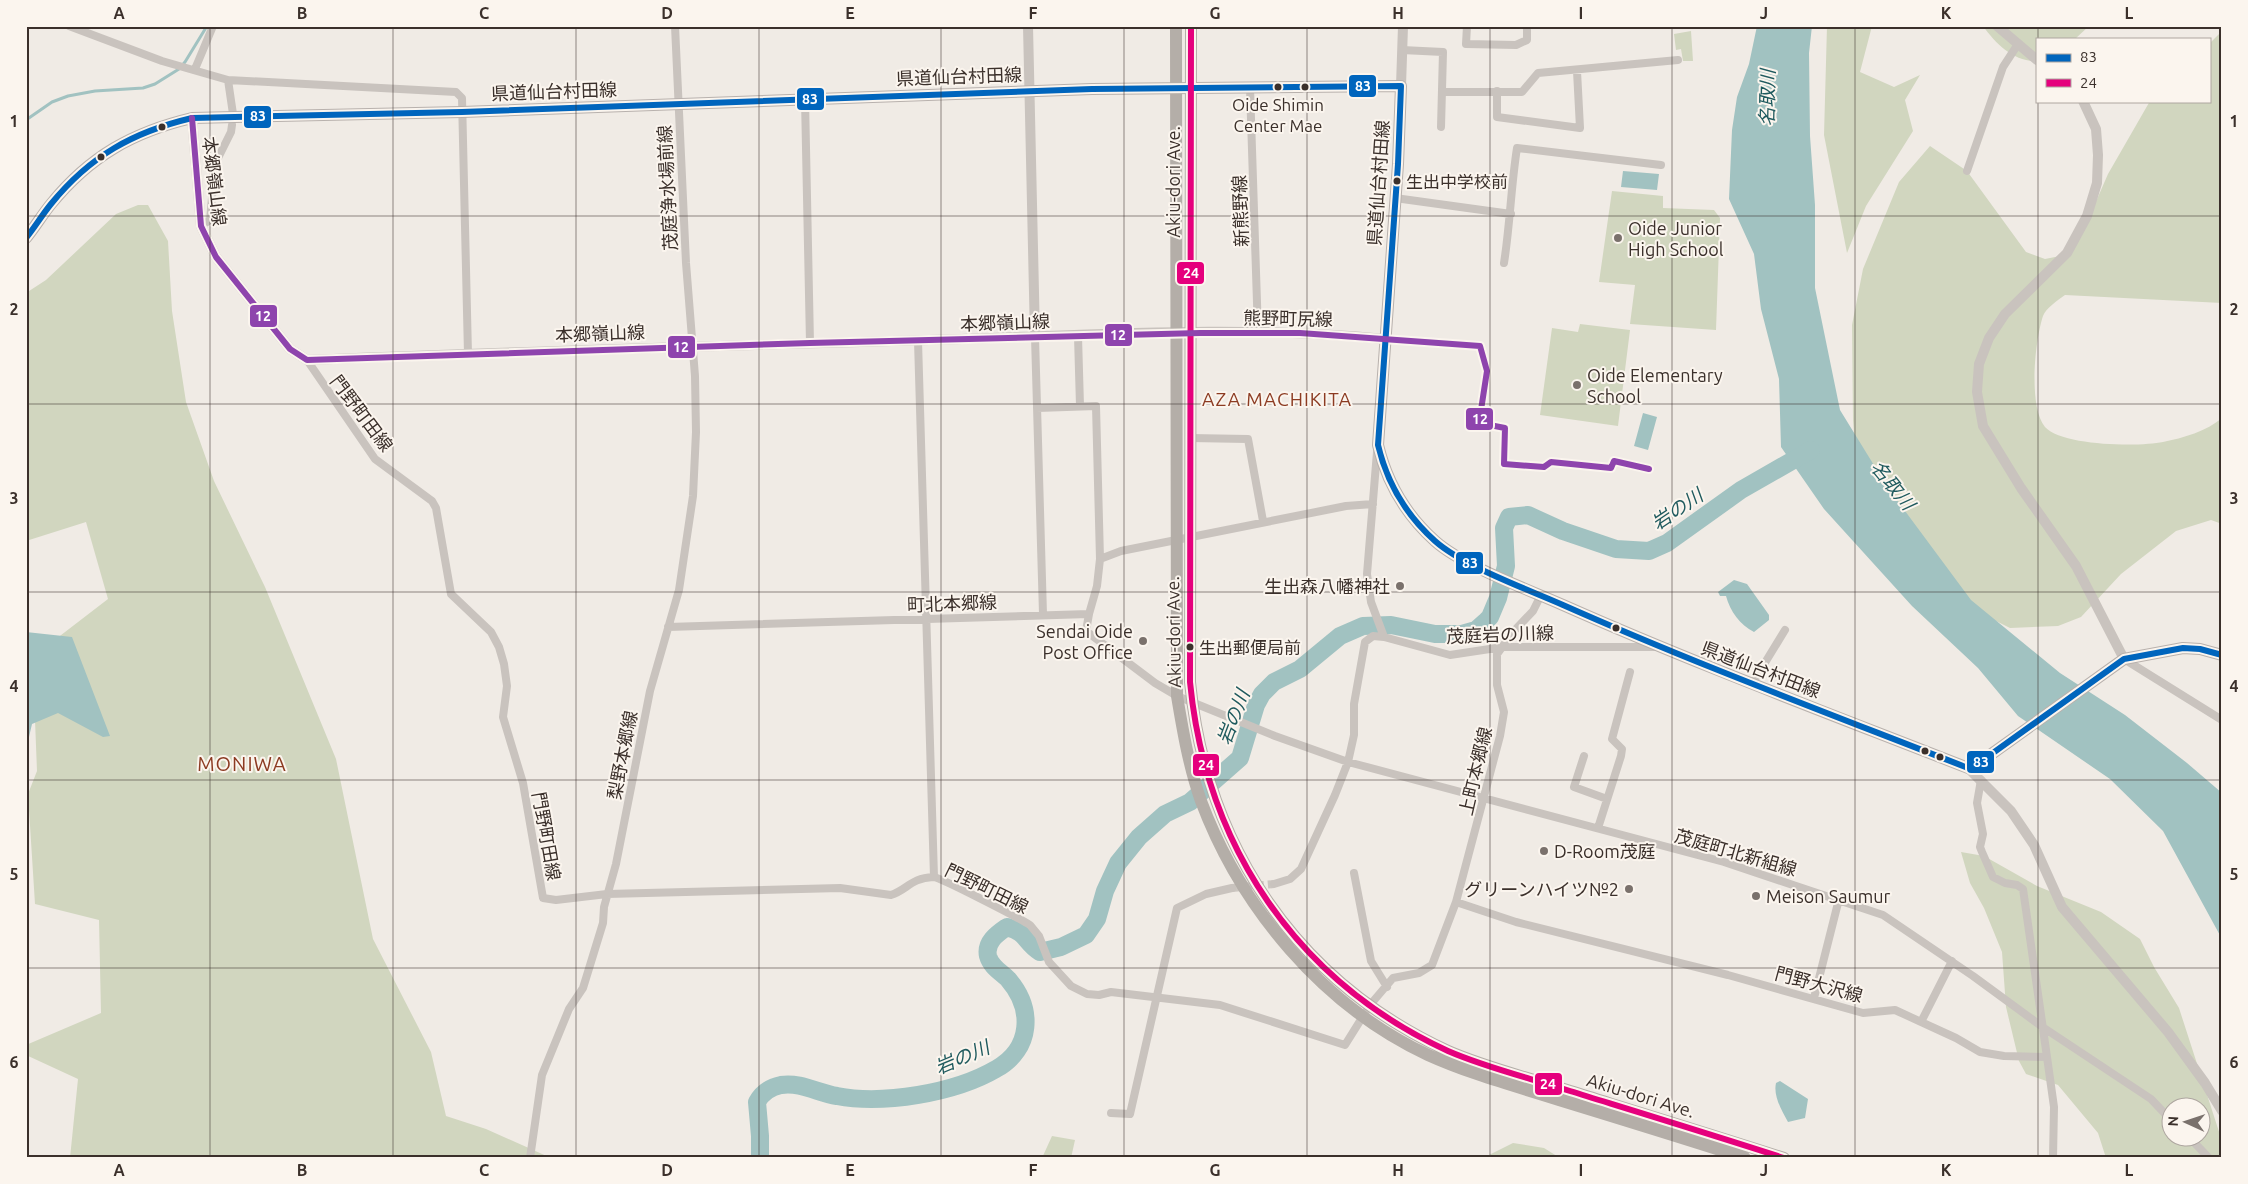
<svg xmlns="http://www.w3.org/2000/svg" width="2248" height="1184" font-family="Ubuntu,'Noto Sans JP',sans-serif">
  <style>
    .green { fill: #d1d6bf; fill-rule: evenodd }
    .water { fill: #a1c2c1 }
    .lines { fill: none; stroke-linecap: round; stroke-linejoin: round }
    .stream { stroke: #a1c2c1; stroke-width: 3 }
    .river { stroke: #a1c2c1; stroke-width: 18 }
    .minor-tunnel { stroke: #ccc6c0; stroke-width: 8; stroke-dasharray: 8 4; stroke-linecap: butt }
    .minor { stroke: #c9c3be; stroke-width: 8 }
    .tertiary { stroke: #c9c3be; stroke-width: 10 }
    .primary { stroke: #b8b1ad; stroke-width: 12 }
    .trunk { stroke: #b4aea8; stroke-width: 12 }
    .bus-1-casing { stroke: #fbf5ee; stroke-width: 10 }
    .bus-2-casing { stroke: #fbf5ee; stroke-width: 10 }
    .bus-3-casing { stroke: #fbf5ee; stroke-width: 10 }
    .bus-1 { stroke: #0065bd; stroke-width: 6 }
    .bus-2 { stroke: #e5007d; stroke-width: 6 }
    .bus-3 { stroke: #8e44ad; stroke-width: 6 }
    .grid { fill: none; stroke: #3b302b; stroke-width: 1; stroke-opacity: 0.55 }
    .bus-dot { fill: #3b302b; stroke: #fbf5ee; stroke-width: 2 }
    .poi-dot { fill: #7a716c; stroke: #fbf5ee; stroke-width: 2 }
    .labels { text-anchor: middle; dominant-baseline: central; stroke-width: 4; stroke-linejoin: round; paint-order: stroke }
    .bus-label { font-size: 17px; fill: #3b302b; stroke: #fbf5ee; text-anchor: start }
    .street-label { font-size: 18px; fill: #3b302b; stroke: #fbf5ee }
    .poi-label { font-size: 18px; fill: #3b302b; stroke: #fbf5ee; text-anchor: start }
    .water-label { font-size: 19px; font-style: italic; fill: #1f5a5e; stroke: #fbf5ee }
    .neighbourhood-label { font-size: 19px; letter-spacing: 1px; fill: #8c3b22; stroke: #fbf5ee }
    .quarter-label { font-size: 20px; letter-spacing: 1px; fill: #8c3b22; stroke: #fbf5ee }
    .line-badge { stroke: #fbf5ee; stroke-width: 2 }
    .badge-label { font-size: 14px; text-anchor: middle; font-weight: bold; fill: #fff }
    .neatline { fill: none; stroke: #3b302b; stroke-width: 2 }
    .grid-label { font-size: 16px; text-anchor: middle; font-weight: bold; fill: #3b302b }
  </style>
  <rect width="100%" height="100%" fill="#f0ebe5"/>
  <!-- green -->
  <path class="green" d="M1827 26H1872L1860 72 1894 87 1920 75 1905 100 1913 131 1866 206 1847 253 1824 135Z
    M1983 26H2089L2075 39H2037V61C2014 62 1996 44 1983 26Z
    M1691 31 1693 61H1683L1681 49 1676 50 1674 34Z
    M2222 31V303L2065 295C2058 300 2046 308 2043 316 2035 340 2028 406 2045 427 2062 446 2139 447 2163 442 2183 438 2207 431 2222 418V524L2211 520 2176 531 2121 574 2081 617 2058 626 2010 628 1966 606 1858 488 1853 420 1852 325 1863 269 1899 182 1930 146 1967 171 2026 252 2045 259 2070 254 2084 229 2108 174 2150 101H2209V44Z
    M1612 191 1663 196V208L1714 210 1720 218 1716 330 1630 324 1635 285 1599 282Z
    M138 205H148L168 241 172 311 186 402 214 481 265 587 336 759 373 939 431 1052 446 1116 486 1129 551 1158H70L78 1079 26 1055V1045L101 1013 99 920 35 904 28 794 37 771 35 720 26 662 108 599 86 522 26 541V293L46 280 116 214Z
    M1580 324 1630 330 1618 426 1540 415 1552 328 1578 332Z
    M1961 852 1984 856 2037 886 2101 912 2140 939 2154 967 2179 1008 2222 1141V1158H2106L2098 1133 2058 1085 2026 1074 2019 1061 2006 1007 2002 952 1984 908 1970 883ZM2170 1106H2200V1136H2170Z
    M1052 1136 1075 1140 1071 1158H1042Z
    M1513 1143 1544 1148 1560 1158H1483Z"/>
  <!-- water -->
  <path class="water" d="M1757 26H1812L1809 53 1810 136 1815 205V288L1840 410 1888 488 1971 600 2060 673 2125 715 2187 763 2222 793V939L2163 831 2110 779 2018 716 1978 668 1912 606 1824 509 1781 447 1779 379 1761 309 1754 254 1729 199 1732 130 1737 97 1749 64Z
    M1623 171 1659 174 1657 190 1621 187Z
    M1643 413 1657 417 1648 450 1634 446Z
    M1734 580 1747 584 1769 615V620L1754 632C1740 625 1730 611 1726 596H1720L1718 592Z
    M26 632 72 637 110 736 103 737 58 713 32 724 26 750Z
    M1780 1081 1808 1099 1805 1118 1788 1122C1782 1111 1773 1096 1776 1083Z"/>
  <g class="lines">
    <!-- stream -->
    <path class="stream" d="M26 120 52 102 68 96 95 91 143 88 155 84 179 69 185 62 207 26"/>
    <!-- river -->
    <path class="river" d="M760 1158V1136L757 1102C762 1093 771 1087 781 1085 801 1082 818 1093 837 1096 883 1105 955 1093 996 1069 1032 1049 1034 1009 1008 979 1001 972 991 967 988 956 985 942 997 934 1007 927 1028 933 1024 942 1040 952L1061 947 1086 935 1097 919 1105 891 1118 863 1139 837 1165 814 1190 802 1240 758 1256 705 1262 694 1274 682 1300 669 1340 636 1363 626 1391 625 1435 634H1462L1476 630 1485 622 1490 617 1498 598 1506 566 1504 528 1509 517 1528 515 1563 531 1616 549 1649 551 1667 543 1741 490 1811 450"/>
    <!-- minor-tunnel -->
    <path class="minor-tunnel" d="M1232 888 1274 884"/>
    <!-- minor -->
    <path class="minor" d="M69 26 162 61 228 80 233 114
      M1467 26 1466 44 1516 45 1527 40V26
      M1402 50 1443 52 1441 127
      M195 69 213 26
      M228 80 456 92 462 98 468 354
      M1250 88 1258 333
      M1497 91V117L1580 128 1577 71
      M1442 92H1522L1538 73 1678 60
      M805 99 810 343
      M1967 171 2003 67 2018 44
      M1395 198 1511 214
      M201 226 210 220 215 164 231 132 232 125
      M1504 263C1510 225 1511 186 1517 148L1661 165
      M1078 336 1080 406
      M1035 337 1043 614
      M1384 339 1480 346 1487 371 1479 423 1505 428 1504 464 1544 467 1551 462 1611 468 1614 461 1649 469
      M918 341 934 877
      M307 360 375 459 432 501 436 508 451 594 491 632 499 647 504 664 507 686 503 717 523 783 543 898 556 900 607 894 840 888 891 895C907 890 911 878 933 877 940 877 1019 918 1030 925L1039 936 1049 962 1071 986 1087 994 1099 995 1111 992 1220 1005 1345 1045 1370 1005 1393 978 1419 973 1432 965 1456 902 1516 922 1728 975 1863 1013 1895 1010 1956 1038 1980 1052 2004 1056 2047 1057 2023 889 2017 885 2005 883 1993 877 1982 852 1980 847 1983 834 1977 803 1981 780
      M1037 408 1096 406 1100 559
      M1190 438 1248 439 1263 521
      M1377 452 1367 574 1371 602 1384 637 1450 655 1503 647H1654
      M1089 614 1086 631 1155 683 1177 696 1275 736 1348 762 1724 862 1883 915 1973 976 2044 1028 2151 1099 2170 1119
      M668 627 1089 614 1097 586 1100 559 1121 551 1346 506 1373 504
      M2124 659 2222 720
      M1752 684 1785 630
      M1584 756 1574 787 1607 799
      M1598 828 1621 756 1622 749 1612 739 1630 672
      M1354 873 1371 961 1387 987
      M1274 884 1290 879 1301 869 1335 795 1348 762 1354 735V704L1365 642 1373 636 1384 637
      M1456 902 1500 736 1504 712 1497 685V654L1514 631 1533 611 1541 595
      M1814 998 1839 899
      M1921 1022 1952 961
      M2047 1057 2054 1107 2053 1158
      M1111 1113 1130 1114 1177 908 1206 894 1232 888
      M2188 1136 2209 1158
      M530 1158 542 1075 569 1009 583 988 603 923 604 907 616 864 650 691 679 590 693 496 696 432 695 376 686 263 675 26"/>
    <!-- tertiary -->
    <path class="tertiary" d="M1028 26 1035 337
      M1997 26 2037 60
      M1401 86 1403 26
      M2083 101 2096 129 2098 155 2097 183 2087 216 2067 253 2005 314 1989 338 1979 364 1977 392 1983 426 2021 488 2076 566 2124 659
      M192 118 201 226 216 257 290 349 307 360C514 351 722 346 929 340 1080 336 1233 324 1384 339
      M1968 768 2011 811 2034 845 2062 907 2168 1032 2205 1083 2222 1111"/>
    <!-- primary -->
    <path class="primary" d="M26 238C35 227 42 215 51 204 90 156 133 132 192 118L462 112 1092 89 1401 86 1398 164 1378 445C1387 483 1406 515 1435 541 1463 566 1527 589 1563 605 1696 664 1833 715 1968 768L1979 763 2124 659 2183 648 2200 649 2222 655"/>
    <!-- trunk -->
    <path class="trunk" d="M1176 26 1177 696C1183 732 1189 767 1201 801 1241 908 1323 1006 1428 1055 1470 1074 1515 1086 1559 1100 1621 1119 1683 1138 1745 1158
      M1191 26 1190 682C1206 846 1296 981 1448 1051 1487 1068 1530 1078 1570 1091 1641 1113 1713 1135 1784 1158"/>
    <defs>
      <path id="bus-1" d="M26 238C35 227 42 215 51 204 90 156 133 132 192 118L462 112 1092 89 1401 86 1398 164 1378 445C1387 483 1406 515 1435 541 1463 566 1527 589 1563 605 1696 664 1833 715 1968 768L1979 763 2124 659 2183 648 2200 649 2222 655"/>
      <path id="bus-2" d="M1191 26 1190 682C1206 846 1296 981 1448 1051 1487 1068 1530 1078 1570 1091 1641 1113 1713 1135 1784 1158"/>
      <path id="bus-3" d="M192 118 201 226 216 257 290 349 307 360 810 343 1200 333H1300L1480 346 1487 371 1479 423 1505 428 1504 464 1544 467 1551 462 1611 468 1614 461 1649 469"/>
    </defs>
    <!-- bus-1 casing -->
    <use href="#bus-1" class="bus-1-casing"/>
    <!-- bus-2 casing -->
    <use href="#bus-2" class="bus-2-casing"/>
    <!-- bus-3 casing -->
    <use href="#bus-3" class="bus-3-casing"/>
    <!-- bus-1 -->
    <use href="#bus-1" class="bus-1"/>
    <!-- bus-2 -->
    <use href="#bus-2" class="bus-2"/>
    <!-- bus-3 -->
    <use href="#bus-3" class="bus-3"/>
  </g>
  <!-- grid -->
  <path class="grid" d="M210 26V1158M393 26V1158M576 26V1158M759 26V1158M941 26V1158M1124 26V1158M1307 26V1158M1490 26V1158M1672 26V1158M1855 26V1158M2038 26V39M2038 101V1158M26 216H2222M26 404H2222M26 592H2222M26 780H2222M26 968H2222"/>
  <!-- markers -->
  <g class="bus-dot">
    <circle cx="1278" cy="87" r="4.5"/>
    <circle cx="1305" cy="87" r="4.5"/>
    <circle cx="162" cy="127" r="4.5"/>
    <circle cx="101" cy="157" r="4.5"/>
    <circle cx="1397" cy="181" r="4.5"/>
    <circle cx="1616" cy="628" r="4.5"/>
    <circle cx="1190" cy="647" r="4.5"/>
    <circle cx="1925" cy="751" r="4.5"/>
    <circle cx="1940" cy="757" r="4.5"/>
  </g>
  <g class="poi-dot">
    <circle cx="1618" cy="238" r="5"/>
    <circle cx="1577" cy="385" r="5"/>
    <circle cx="1400" cy="586" r="5"/>
    <circle cx="1143" cy="641" r="5"/>
    <circle cx="1544" cy="851" r="5"/>
    <circle cx="1629" cy="889" r="5"/>
    <circle cx="1756" cy="896" r="5"/>
  </g>
  <g class="labels">
    <!-- bus labels -->
    <g class="bus-label">
      <text x="1278" y="104" text-anchor="middle">Oide Shimin<tspan x="1278" dy="21">Center Mae</tspan></text>
      <text x="1406" y="181">生出中学校前</text>
      <text x="1199" y="647">生出郵便局前</text>
    </g>
    <!-- street labels -->
    <g class="street-label">
      <text transform="translate(959 76) rotate(-2)">県道仙台村田線</text>
      <text transform="translate(554 91) rotate(-2)">県道仙台村田線</text>
      <text transform="translate(215 181) rotate(83)">本郷嶺山線</text>
      <text transform="translate(1173 182) rotate(-90)">Akiu-dori Ave.</text>
      <text transform="translate(1378 183) rotate(-86)">県道仙台村田線</text>
      <text transform="translate(667 188) rotate(-93)">茂庭浄水場前線</text>
      <text transform="translate(1240 211) rotate(-92)">新熊野線</text>
      <text transform="translate(1288 318) rotate(1)">熊野町尻線</text>
      <text transform="translate(1005 322) rotate(-2)">本郷嶺山線</text>
      <text transform="translate(600 333) rotate(-2)">本郷嶺山線</text>
      <text transform="translate(362 413) rotate(53)">門野町田線</text>
      <text transform="translate(952 603) rotate(-2)">町北本郷線</text>
      <text transform="translate(1173 632) rotate(-91)">Akiu-dori Ave.</text>
      <text transform="translate(1500 634) rotate(-2)">茂庭岩の川線</text>
      <text transform="translate(1761 669) rotate(21)">県道仙台村田線</text>
      <text transform="translate(622 755) rotate(-79)">梨野本郷線</text>
      <text transform="translate(1475 771) rotate(-77)">上町本郷線</text>
      <text transform="translate(547 836) rotate(80)">門野町田線</text>
      <text transform="translate(1736 852) rotate(16)">茂庭町北新組線</text>
      <text transform="translate(987 888) rotate(26)">門野町田線</text>
      <text transform="translate(1819 984) rotate(15)">門野大沢線</text>
      <text transform="translate(1641 1095) rotate(17)">Akiu-dori Ave.</text>
    </g>
    <!-- poi labels -->
    <g class="poi-label">
      <text x="1628" y="228">Oide Junior<tspan x="1628" dy="21">High School</tspan></text>
      <text x="1587" y="375">Oide Elementary<tspan x="1587" dy="21">School</tspan></text>
      <text x="1390" y="586" text-anchor="end">生出森八幡神社</text>
      <text x="1133" y="631" text-anchor="end">Sendai Oide<tspan x="1133" dy="21">Post Office</tspan></text>
      <text x="1554" y="851">D-Room茂庭</text>
      <text x="1619" y="889" text-anchor="end">グリーンハイツ№2</text>
      <text x="1766" y="896">Meison Saumur</text>
    </g>
    <!-- water labels -->
    <g class="water-label">
      <text transform="translate(1767 98) rotate(-89)">名取川</text>
      <text transform="translate(1893 485) rotate(51)">名取川</text>
      <text transform="translate(1677 509) rotate(-34)">岩の川</text>
      <text transform="translate(1233 717) rotate(-69)">岩の川</text>
      <text transform="translate(962 1057) rotate(-23)">岩の川</text>
    </g>
    <!-- neighbourhood labels -->
    <g class="neighbourhood-label">
      <text x="1277" y="399">AZA MACHIKITA</text>
    </g>
    <!-- quarter labels -->
    <g class="quarter-label">
      <text x="242" y="763">MONIWA</text>
    </g>
  </g>
  <g class="line-badge">
    <rect x="1348" y="74" width="29" height="24" rx="5" fill="#0065bd"/>
    <rect x="796" y="87" width="29" height="24" rx="5" fill="#0065bd"/>
    <rect x="243" y="105" width="29" height="24" rx="5" fill="#0065bd"/>
    <rect x="1176" y="261" width="29" height="24" rx="5" fill="#e5007d"/>
    <rect x="249" y="304" width="29" height="24" rx="5" fill="#8e44ad"/>
    <rect x="1104" y="323" width="29" height="24" rx="5" fill="#8e44ad"/>
    <rect x="667" y="335" width="29" height="24" rx="5" fill="#8e44ad"/>
    <rect x="1465" y="407" width="29" height="24" rx="5" fill="#8e44ad"/>
    <rect x="1455" y="551" width="29" height="24" rx="5" fill="#0065bd"/>
    <rect x="1966" y="750" width="29" height="24" rx="5" fill="#0065bd"/>
    <rect x="1192" y="753" width="28" height="24" rx="5" fill="#e5007d"/>
    <rect x="1534" y="1072" width="29" height="24" rx="5" fill="#e5007d"/>
  </g>
  <g class="badge-label">
    <text x="1363" y="91">83</text>
    <text x="810" y="104">83</text>
    <text x="258" y="121">83</text>
    <text x="1191" y="278">24</text>
    <text x="263" y="321">12</text>
    <text x="1118" y="340">12</text>
    <text x="681" y="352">12</text>
    <text x="1480" y="424">12</text>
    <text x="1470" y="568">83</text>
    <text x="1981" y="767">83</text>
    <text x="1206" y="770">24</text>
    <text x="1548" y="1089">24</text>
  </g>
  <!-- border -->
  <rect width="2248" height="1184" fill="none" stroke="#fbf5ee" stroke-width="55"/>
  <!-- legend -->
  <rect x="2036" y="38" width="175" height="65" fill="#fbf5ee" stroke="#aea6a0"/>
  <rect x="2046" y="54" width="25" height="8" fill="#0065bd" stroke="#aea6a0"/>
  <text x="2080" y="62" font-size="15" fill="#3b302b">83</text>
  <rect x="2046" y="79" width="25" height="8" fill="#e5007d" stroke="#aea6a0"/>
  <text x="2080" y="88" font-size="15" fill="#3b302b">24</text>
  <!-- north arrow -->
  <g transform="translate(2186 1122) rotate(273)"><circle r="24" fill="#fbf5ee" stroke="#aea6a0"/>
  <path d="M0-4L9 19L0 12L-9 19Z" fill="#7a716c"/>
  <text y="-8" font-size="14" font-weight="bold" text-anchor="middle" fill="#3b302b">N</text>
  </g>
  <rect x="28" y="28" width="2192" height="1128" class="neatline"/>
  <g class="grid-label">
    <text x="119" y="19">A</text>
    <text x="302" y="19">B</text>
    <text x="484" y="19">C</text>
    <text x="667" y="19">D</text>
    <text x="850" y="19">E</text>
    <text x="1033" y="19">F</text>
    <text x="1215" y="19">G</text>
    <text x="1398" y="19">H</text>
    <text x="1581" y="19">I</text>
    <text x="1764" y="19">J</text>
    <text x="1946" y="19">K</text>
    <text x="2129" y="19">L</text>
    <text x="14" y="127">1</text>
    <text x="2234" y="127">1</text>
    <text x="14" y="315">2</text>
    <text x="2234" y="315">2</text>
    <text x="14" y="504">3</text>
    <text x="2234" y="504">3</text>
    <text x="14" y="692">4</text>
    <text x="2234" y="692">4</text>
    <text x="14" y="880">5</text>
    <text x="2234" y="880">5</text>
    <text x="14" y="1068">6</text>
    <text x="2234" y="1068">6</text>
    <text x="119" y="1176">A</text>
    <text x="302" y="1176">B</text>
    <text x="484" y="1176">C</text>
    <text x="667" y="1176">D</text>
    <text x="850" y="1176">E</text>
    <text x="1033" y="1176">F</text>
    <text x="1215" y="1176">G</text>
    <text x="1398" y="1176">H</text>
    <text x="1581" y="1176">I</text>
    <text x="1764" y="1176">J</text>
    <text x="1946" y="1176">K</text>
    <text x="2129" y="1176">L</text>
  </g>
</svg>
